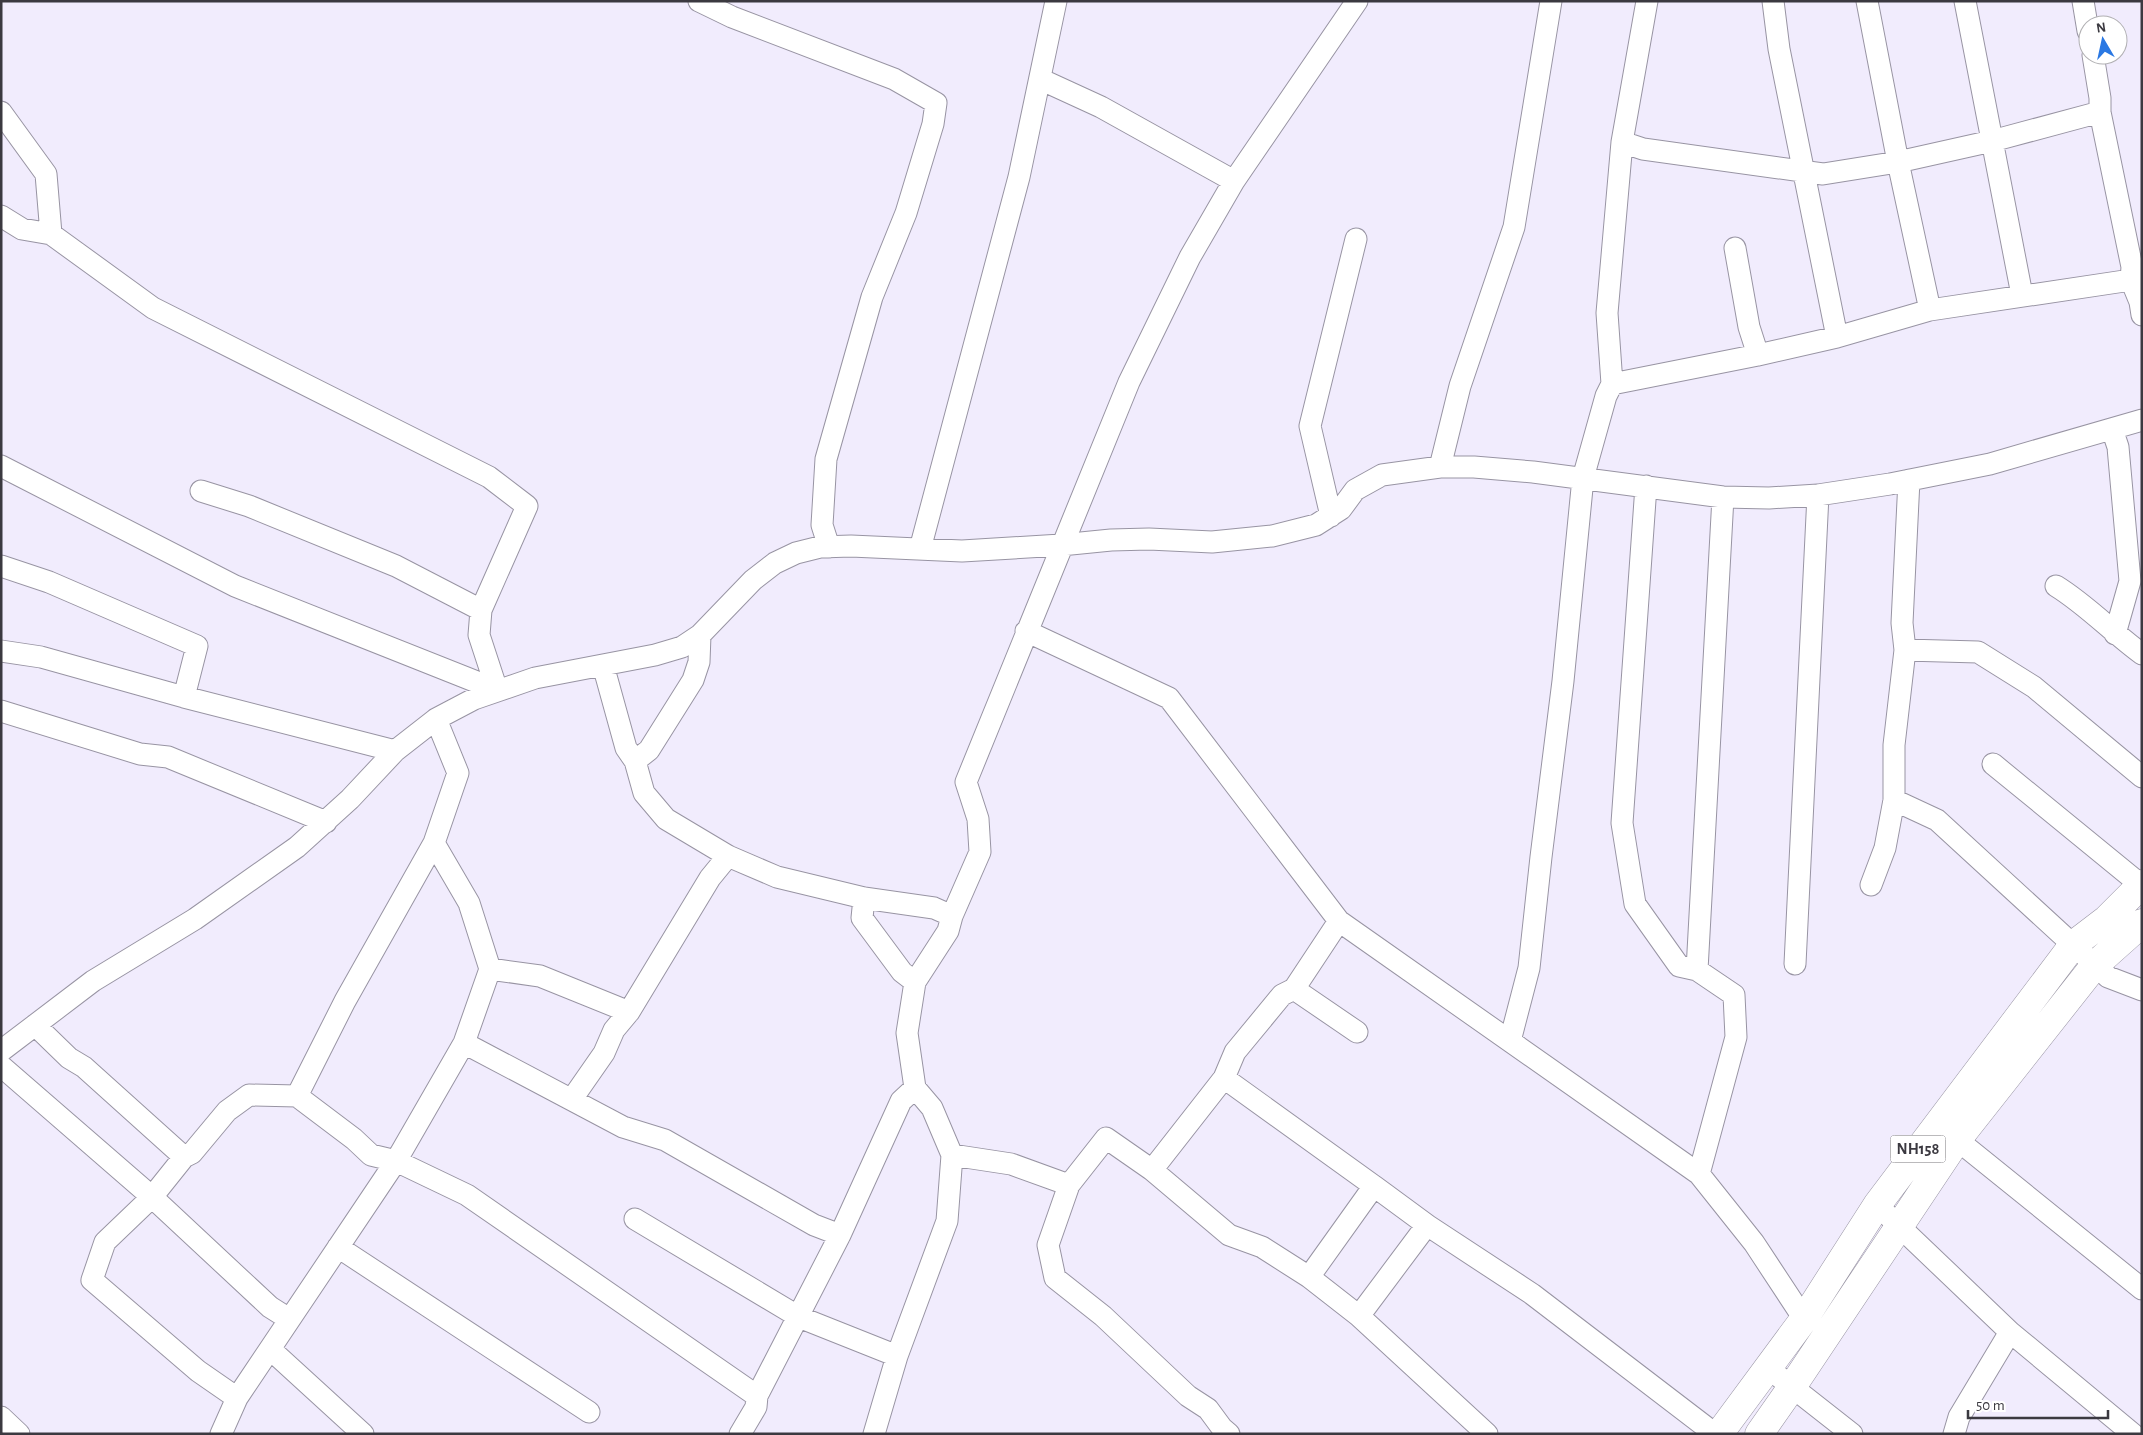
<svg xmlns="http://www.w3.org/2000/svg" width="2143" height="1435" font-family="'Alegreya Sans',sans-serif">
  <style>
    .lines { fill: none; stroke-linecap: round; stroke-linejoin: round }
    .minor-casing { stroke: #9894a3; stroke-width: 23 }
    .trunk-casing { stroke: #9894a3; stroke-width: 29 }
    .minor { stroke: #fff; stroke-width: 21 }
    .trunk { stroke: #fff; stroke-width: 28 }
    .labels { text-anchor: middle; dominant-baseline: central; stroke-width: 5; stroke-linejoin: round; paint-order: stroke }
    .shield { fill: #fff; stroke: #767479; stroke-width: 1 }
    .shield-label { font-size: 16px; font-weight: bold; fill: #3b3940 }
  </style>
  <rect width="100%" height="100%" fill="#f1ecfd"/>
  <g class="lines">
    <defs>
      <path id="minor" d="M699 1 732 17 894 79 936 103 933 124 906 213 872 297 826 459 822 525 829 547
        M1773 1 1779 49 1837 337
        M1867 1 1898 162 1930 310
        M1965 1 2022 295
        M2083 1 2088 31
        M2093 55 2100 98V112L2132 267 2131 280 2140 302 2142 315
        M1040 79 1101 107 1234 181
        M1 112 46 174 51 234
        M1622 142 1643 149 1823 174 1898 162 1992 141 2100 112
        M1 216 22 229 51 234 153 308 489 477 527 506 481 610 479 635 497 690
        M1735 248 1749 327 1758 355
        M1612 384 1758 355 1837 337 1930 310 2131 280
        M2112 429 2118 447 2130 581 2115 634
        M1 466 235 586 497 690
        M1440 467 1460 386 1514 227 1551 1
        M1646 486 1622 823 1635 904 1679 966 1697 970 1734 995 1736 1037 1699 1174
        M201 491 249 506 396 566 481 610
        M1331 516 1310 426 1356 239
        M920 549 1019 177 1056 1
        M1 566 49 582 197 646 184 697
        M2056 586C2087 605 2113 633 2142 654
        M1026 631 1169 698 1339 921 1699 1174 1754 1243 1804 1319
        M1905 650 1978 652 2034 687 2142 777
        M1 651 41 657 184 697 395 751
        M603 665 626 748 635 761 644 793 666 819 728 856 777 877 864 898 934 908 952 916
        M1 711 140 754 168 757 326 822
        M635 761 649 750 693 680 699 662 700 635
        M1993 764 2141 885
        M1894 800 1937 820 2108 977 2142 990
        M1871 885 1885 848 1894 800V745L1905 650 1902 623 1909 480
        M864 898 862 918 902 972 915 982
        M1795 964 1818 495
        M490 969 540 976 629 1012
        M1697 970 1723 497
        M1294 989 1357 1032
        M35 1025 69 1058 84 1067 184 1157
        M1510 1041 1529 968 1541 857 1563 681 1583 478 1606 396 1612 384 1607 313 1622 142 1647 1
        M464 1043 623 1127 665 1140 814 1225 840 1235
        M1 1051 93 981 195 919 297 847 350 799 395 751 436 719 474 699 535 678 655 655 682 647 700 635 753 580 775 563 796 553 820 547 851 546 962 551 1061 545 1111 540 1149 539 1212 542 1272 536 1316 525 1341 509 1355 490 1382 475 1440 467H1474L1533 472 1723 497 1769 498 1818 495 1890 484 1990 464 2142 420
        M1 1066 152 1197 270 1307 289 1319
        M1224 1078 1374 1186
        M297 1096 345 1001 434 843 458 773 436 719
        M572 1099 604 1053 614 1030 629 1012 710 878 728 856
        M1945 1130 2142 1289
        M952 1155 1011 1164 1069 1185
        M1152 1170 1224 1078 1235 1052 1282 995 1294 989 1339 921
        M1877 1205 2010 1332 2133 1434
        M635 1219 799 1317 897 1356 874 1434
        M338 1247 589 1412
        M1359 1316 1427 1225
        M270 1349 363 1434
        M897 1356 947 1221 952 1155 932 1108 915 1088 907 1033 915 982 948 931 952 916 980 852 978 819 966 782 1129 382 1190 257 1234 181 1357 1
        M1768 1368 1852 1434
        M237 1398 198 1371 92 1280 105 1242 152 1197 184 1157 192 1153 227 1111 249 1095 297 1096 354 1139 371 1155 396 1161 467 1195 757 1396
        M1 1417 19 1434
        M221 1434 237 1398 396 1161 464 1043 490 969 469 903 434 843
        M740 1434 756 1407 757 1396 840 1235 901 1101 915 1088
        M1229 1434 1222 1428 1208 1409 1188 1396 1103 1316 1055 1278 1048 1245 1069 1185 1106 1138 1152 1170 1229 1235 1262 1247 1309 1277
        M1487 1434 1359 1316 1309 1277 1374 1186 1427 1225 1532 1294 1715 1434
        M1954 1434 1959 1417 2010 1332"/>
      <path id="trunk" d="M1719 1434 1804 1319 1877 1205 2073 945 2107 919 2142 884
        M1759 1434 1792 1387 1957 1140 2095 965 2142 923"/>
    </defs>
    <!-- minor casing -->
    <use href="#minor" class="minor-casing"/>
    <!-- trunk casing -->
    <use href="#trunk" class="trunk-casing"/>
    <!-- minor -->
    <use href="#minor" class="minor"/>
    <!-- trunk -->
    <use href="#trunk" class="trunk"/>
  </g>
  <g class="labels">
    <!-- shield labels -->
    <rect class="shield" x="1890.5" y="1135.5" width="55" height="27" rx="4"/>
    <g class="shield-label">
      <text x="1918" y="1149">NH158</text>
    </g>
  </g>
  <!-- border -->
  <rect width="2143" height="1435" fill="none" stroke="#3b3940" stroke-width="5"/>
  <!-- north arrow -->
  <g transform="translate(2103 40) rotate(351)"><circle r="24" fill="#ffffff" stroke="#b1b0b3"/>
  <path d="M0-4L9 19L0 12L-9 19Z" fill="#2a78e3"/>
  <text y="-8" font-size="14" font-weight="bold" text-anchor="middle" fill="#3b3940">N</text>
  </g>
  <!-- scale -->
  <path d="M1968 1410v8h140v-8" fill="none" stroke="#3b3940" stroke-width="2.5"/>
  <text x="1976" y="1410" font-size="15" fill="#3b3940" stroke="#ffffff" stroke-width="4" paint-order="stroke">50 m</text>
</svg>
